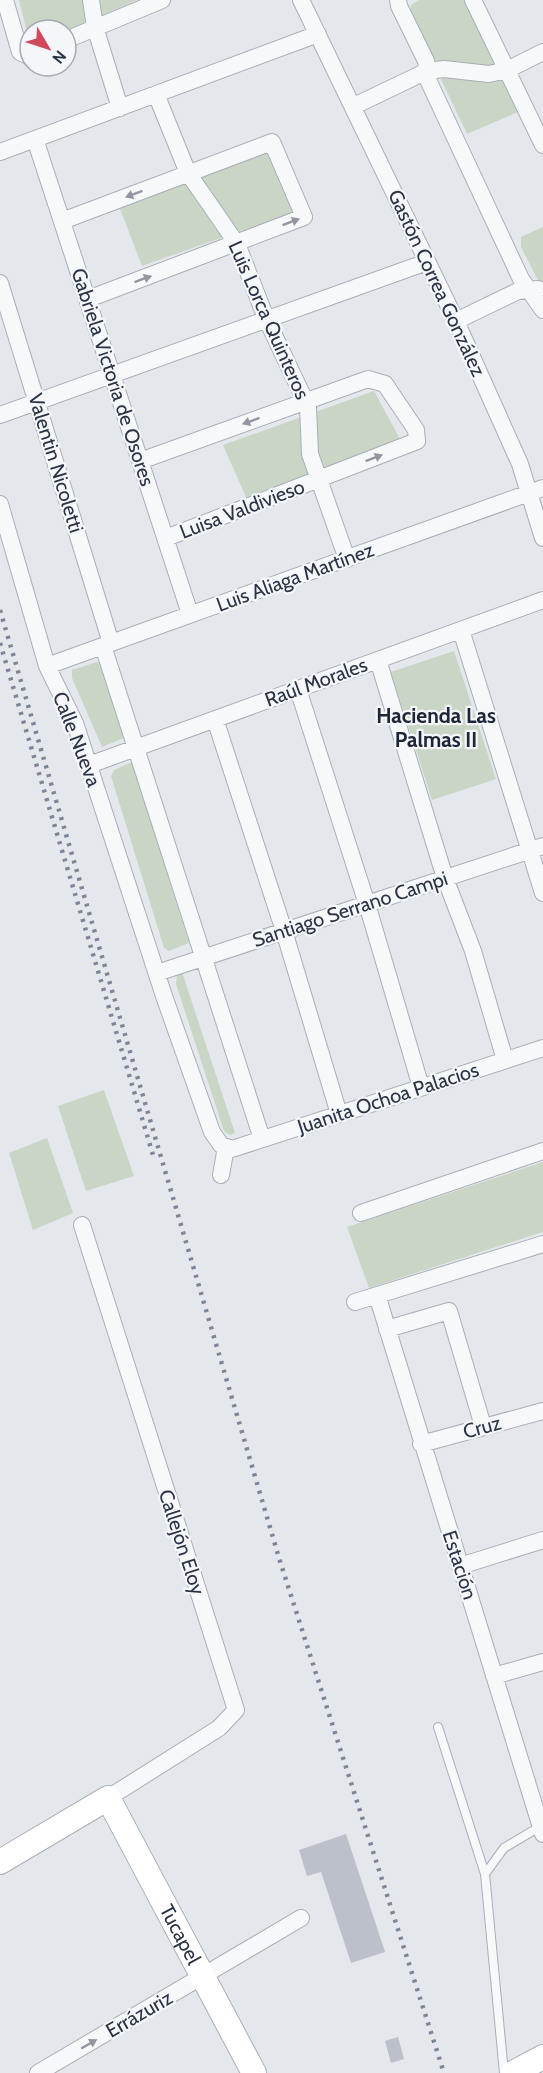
<svg xmlns="http://www.w3.org/2000/svg" width="543" height="2073" font-family="Cabin,sans-serif">
  <style>
    .green { fill: #c9d6c5 }
    .building { fill: #bbc0ca }
    .lines { fill: none; stroke-linecap: round; stroke-linejoin: round }
    .lane-casing { stroke: #a9aeb7; stroke-width: 10 }
    .street-casing { stroke: #a9aeb7; stroke-width: 18 }
    .secondary-casing { stroke: #a9aeb7; stroke-width: 26 }
    .lane { stroke: #f7f8fa; stroke-width: 8 }
    .street { stroke: #f7f8fa; stroke-width: 16 }
    .secondary { stroke: #fff; stroke-width: 24 }
    .rail { stroke: #7d8696; stroke-width: 4.5; stroke-dasharray: 3 6; stroke-linecap: butt }
    .oneway { fill: #9196a0 }
    .labels { text-anchor: middle; dominant-baseline: central; stroke-width: 4.5; stroke-linejoin: round; paint-order: stroke }
    .street-label { font-size: 20px; fill: #2b3445; stroke: #f4f6f9 }
    .neighbourhood-label { font-size: 21px; font-weight: bold; fill: #1d2536; stroke: #f4f6f9 }
  </style>
  <rect width="100%" height="100%" fill="#e4e7ec"/>
  <!-- green -->
  <path class="green" d="M19 0H137L66 31 30 30V45Z
    M419 0H464L518 112 467 134 410 14 411 5Z
    M271 151 294 212 142 266 119 206Z
    M543 227V290L521 247V237Z
    M374 391 400 439 246 497 223 445Z
    M454 651 496 779 432 800 391 672Z
    M97 662 103 664 126 737 102 747 72 678V670Z
    M132 762 189 943 169 951 164 948 111 776 114 770Z
    M182 972 235 1133 230 1135 224 1131 176 984 177 975Z
    M104 1090 134 1176 86 1191 58 1106Z
    M47 1138 73 1213 33 1230 9 1153Z
    M543 1162V1232L369 1288 347 1227Z"/>
  <!-- building -->
  <path class="building" d="M346 1834 385 1952 351 1963 321 1872 307 1876 299 1850Z
    M398 2037 404 2059 391 2063 385 2041Z"/>
  <g class="lines">
    <defs>
      <path id="lane" d="M438 1727 485 1874 504 2073
        M485 1874 504 1848 541 1826"/>
      <path id="street" d="M5 0 20 52 30 57
        M91 0 95 27 120 108
        M301 0 456 321 520 464 543 538
        M398 0 399 6 426 61 429 82 521 279 543 310
        M473 0 543 145
        M66 40 162 0
        M156 94 188 173 237 244 266 318 308 407 310 454 347 559
        M354 106 427 71 444 69 489 74 507 70 543 52
        M35 139 190 614
        M0 152 318 34
        M62 221 272 142 304 217 88 299
        M0 283 111 643
        M456 321 518 291 538 289
        M0 415 427 262
        M140 461 368 379 385 384 416 430 417 441 166 538
        M0 504 47 666 75 723 164 996 212 1132 221 1145 232 1149 543 1048
        M461 630 543 893
        M103 646 262 1139
        M378 660 445 878 473 951 505 1060
        M47 666 543 488
        M298 689 367 904 421 1087
        M215 719 284 931 339 1114
        M89 765 543 600
        M157 973 543 846
        M221 1175 226 1147
        M361 1213 543 1151
        M82 1225 236 1710 219 1728 108 1798
        M377 1295 543 1834
        M355 1302 543 1244
        M387 1329 449 1311 483 1426
        M421 1444 543 1411
        M460 1566 543 1540
        M494 1676 543 1662
        M38 2073 301 1918"/>
      <g id="secondary">
        <path id="s1" d="M0 1862 108 1798 254 2073"/>
        <path d="M513 2073 543 2057"/>
      </g>
    </defs>
    <!-- lane casing -->
    <use href="#lane" class="lane-casing"/>
    <!-- street casing -->
    <use href="#street" class="street-casing"/>
    <!-- secondary casing -->
    <use href="#secondary" class="secondary-casing"/>
    <!-- lane -->
    <use href="#lane" class="lane"/>
    <!-- street -->
    <use href="#street" class="street"/>
    <!-- secondary -->
    <use href="#secondary" class="secondary"/>
    <!-- rail -->
    <path class="rail" d="M0 610 279 1558 444 2073
      M0 643 153 1155"/>
  </g>
  <!-- one-way arrows -->
  <defs><path id="oneway-solid" d="M-6-.8H1V-3.2L6.5 0L1 3.2V.8H-6Z" transform="scale(1.5)"/></defs>
  <g class="oneway">
    <use href="#oneway-solid" transform="translate(134 194) rotate(159)"/>
    <use href="#oneway-solid" transform="translate(291 222) rotate(-21)"/>
    <use href="#oneway-solid" transform="translate(143 279) rotate(-20)"/>
    <use href="#oneway-solid" transform="translate(251 421) rotate(160)"/>
    <use href="#oneway-solid" transform="translate(374 458) rotate(-21)"/>
    <use href="#oneway-solid" transform="translate(89 2044) rotate(-30)"/>
  </g>
  <g class="labels">
    <!-- street labels -->
    <g class="street-label">
      <text transform="translate(437 283) rotate(65)">Gastón Correa González</text>
      <text transform="translate(269 320) rotate(66)">Luis Lorca Quinteros</text>
      <text transform="translate(113 377) rotate(72)">Gabriela Victoria de Osores</text>
      <text transform="translate(56 463) rotate(73)">Valentin Nicoletti</text>
      <text transform="translate(242 509) rotate(-21)">Luisa Valdivieso</text>
      <text transform="translate(295 577) rotate(-20)">Luis Aliaga Martínez</text>
      <text transform="translate(316 682) rotate(-20)">Raúl Morales</text>
      <text transform="translate(77 739) rotate(69)">Calle Nueva</text>
      <text transform="translate(350 909) rotate(-18)">Santiago Serrano Campi</text>
      <text transform="translate(388 1098) rotate(-18)">Juanita Ochoa Palacios</text>
      <text transform="translate(482 1427) rotate(-15)">Cruz</text>
      <text transform="translate(182 1542) rotate(72)">Callejón Eloy</text>
      <text transform="translate(460 1565) rotate(72)">Estación</text>
      <text stroke="none"><textPath href="#s1" startOffset="280">Tucapel</textPath></text>
      <text transform="translate(139 2014) rotate(-30)">Errázuriz</text>
    </g>
    <!-- neighbourhood labels -->
    <g class="neighbourhood-label">
      <text x="436" y="715">Hacienda Las<tspan x="436" dy="24">Palmas II</tspan></text>
    </g>
  </g>
  <!-- north arrow -->
  <g transform="translate(48 48) rotate(129)"><circle r="28" fill="#f4f6f9" stroke="#a4a8b1" stroke-width="1.5"/>
  <path d="M0-4.5L10 22L0 15L-10 22Z" fill="#d1495b"/>
  <text y="-9" font-size="16" font-weight="bold" text-anchor="middle" fill="#2b3445">N</text>
  </g>
</svg>
